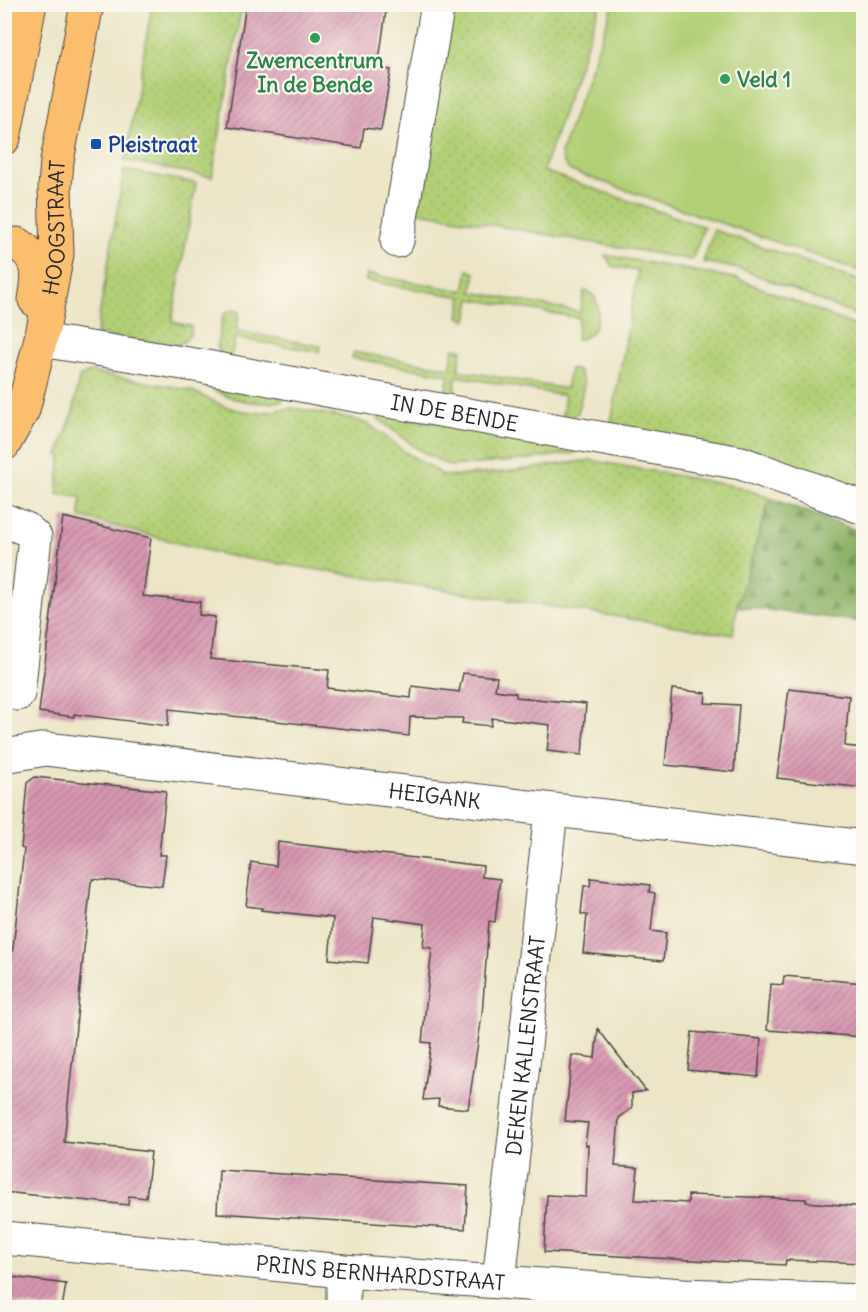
<svg xmlns="http://www.w3.org/2000/svg" width="868" height="1312" font-family="Delius,sans-serif">
  <style>
    .grass { fill: url(#grass-dots); stroke: #6e7d50; stroke-width: 1.5 }
    .forest { fill: url(#forest-firs); stroke: #5c6e49; stroke-width: 1.5 }
    .pitch { fill: #b2cf76; stroke: #6e7d50; stroke-width: 1.5 }
    .building { fill: url(#building-hatch) }
    .lines { fill: none; stroke-linecap: round; stroke-linejoin: round }
    .minor-casing { stroke: #484742; stroke-width: 35 }
    .major-casing { stroke: #484742; stroke-width: 35 }
    .minor { stroke: #fff; stroke-width: 33 }
    .major { stroke: #fbbe6e; stroke-width: 33 }
    .leisure-dot { fill: #2e9e5b; stroke: #fbf7ec; stroke-width: 2 }
    .transit-dot { fill: #1a4fb4; stroke: #fbf7ec; stroke-width: 2 }
    .labels { text-anchor: middle; dominant-baseline: central; stroke-width: 4.5; stroke-linejoin: round; paint-order: stroke }
    .leisure-label { font-size: 21px; font-weight: bold; fill: #27864d; stroke: #fbf7ec }
    .transit-label { font-size: 21px; font-weight: bold; fill: #164399; stroke: #fbf7ec; text-anchor: start }
    .street-label { font-size: 21px; fill: #2b2b2b; stroke: #fbf7ec }
  </style>
  <defs>
    <pattern id="grass-dots" width="8" height="8" patternUnits="userSpaceOnUse" patternTransform="scale(1.5)"><rect width="8" height="8" fill="#b2cf76"/><path d="M2 2h.1M6 6h.1" fill="none" stroke="#99b266" stroke-width="1.8" stroke-linecap="round"/></pattern>
    <pattern id="forest-firs" width="22" height="20" patternUnits="userSpaceOnUse" patternTransform="scale(1.5)"><rect width="22" height="20" fill="#8db267"/><path d="M5 1l3.5 6h-7zM16 11l3.5 6h-7z" fill="#739155"/></pattern>
    <pattern id="building-hatch" width="6" height="6" patternUnits="userSpaceOnUse" patternTransform="scale(1.5)"><rect width="6" height="6" fill="#d797b1"/><path d="M-1 1l2-2M0 6l6-6M5 7l2-2" fill="none" stroke="#af7b90"/></pattern>
  </defs>
  <rect width="100%" height="100%" fill="#fbf7ec"/>
  <filter id="ink" filterUnits="userSpaceOnUse"><feTurbulence type="fractalNoise" baseFrequency=".0167" numOctaves="2"/><feDisplacementMap in="SourceGraphic" scale="12" xChannelSelector="R" yChannelSelector="G"/><feConvolveMatrix kernelMatrix="1 2 1 2 8 2 1 2 1" color-interpolation-filters="sRGB"/></filter>
  <filter id="wash" filterUnits="userSpaceOnUse"><feTurbulence type="fractalNoise" baseFrequency=".008" numOctaves="4" result="noise"/><feDisplacementMap in="SourceGraphic" scale="24" xChannelSelector="R" yChannelSelector="G"/><feGaussianBlur stdDeviation="1.35" result="paint"/><feColorMatrix in="noise" values="0 0 0 0 0 0 0 0 0 0 0 0 0 0 0 0 0 1.4 0 .05"/><feComposite in="paint" operator="in"/></filter>
  <g filter="url(#wash)">
    <rect width="100%" height="100%" fill="#ece5c7"/>
    <!-- grass -->
    <path class="grass" d="M152 5H242L212 177 125 161Z
      M450 5H600L543 171 704 227 692 260 413 211Z
      M124 170 196 183 172 322 191 326C193 336 186 340 178 346L96 335Z
      M714 230 863 282V299L858 316 744 270 703 262Z
      M605 255 739 279 863 329V496L610 428 638 271 612 266Z
      M468 270 475 273 472 292 580 312 584 291C607 293 600 342 576 339L579 318 471 299 467 319 465 320 459 317 462 297 366 281 367 274 464 291Z
      M235 309 238 310 239 312 237 331 321 346 319 352 235 338 231 358 221 355 217 346 222 319 225 313Z
      M454 348 462 350 458 370 566 389 570 369 579 371 584 384 578 413 571 417 562 415 565 396 457 376 453 397 445 395 449 375 352 358 354 352 450 368Z
      M90 372 190 390 221 405 237 410 259 413 292 408 353 419 370 425 405 452 443 475 454 476 506 472 590 460 739 487 770 498 737 606 733 635 224 555 80 517 81 497 57 494 61 456 58 455 73 412 79 377Z
      M211 383 283 396V401C257 406 234 401 211 389Z
      M378 413 577 447 575 453 514 461 450 466 421 451 376 417Z"/>
    <!-- forest -->
    <path class="forest" d="M770 498 861 532 852 557 863 558V622L737 606Z"/>
    <!-- pitch -->
    <path class="pitch" d="M613 5H863V272L571 171C565 166 561 161 561 153Z"/>
    <g id="blocks">
      <!-- building -->
      <path class="building" d="M246 4H387L378 68 391 70 381 130 364 128 361 148 227 127Z
        M63 517 151 538 143 596 200 602 199 615 215 617 210 659 329 670 327 688 411 698 412 686 459 692 463 673 497 677 495 690 516 693V697L586 704 582 755 547 751 550 725 492 718 491 726 462 723 463 718 410 717 409 736 169 709 168 726 74 714V717L39 712Z
        M672 689 706 693 705 703 739 705 734 772 665 765Z
        M789 689 849 696 845 746 864 748V788L777 778Z
        M35 777 166 791 159 855H166L162 886 93 879 91 882 64 1142 151 1152 146 1198 129 1196 128 1205 4 1192V1028L24 849 21 848 27 783Z
        M278 842 483 866 482 877 500 879 495 922 489 921 482 1015 468 1109 438 1106 439 1099 423 1100 431 1043 422 1042 432 948 423 947 425 924 374 917 368 963 329 959 333 918 261 910 262 908 246 906 251 862 276 866Z
        M591 878 650 885 649 892 655 893 651 931 666 933 663 961 583 953 587 915 581 914 584 886H590Z
        M784 976 864 983V1037L767 1030 771 984 783 985Z
        M598 1029 646 1091 632 1093V1108L619 1118 615 1166 638 1168 635 1200 688 1203V1195L806 1199V1202L864 1207V1263L786 1260 785 1265 544 1252 547 1195 586 1197 588 1145H585L588 1123 565 1121 572 1055 595 1058Z
        M692 1032 761 1039 758 1077 688 1070Z
        M219 1170 468 1186 465 1229 217 1213Z
        M4 1276 66 1284 62 1308H41L4 1302Z"/>
    </g>
  </g>
  <g filter="url(#ink)">
    <use href="#blocks" fill-opacity="0" stroke="#484742" stroke-width="1.5"/>
    <g class="lines">
      <defs>
        <g id="minor">
          <path d="M397 241 438 4"/>
          <path id="s1" d="M41 340 201 366 332 391 741 463 864 508"/>
          <path d="M4 520 26 529 35 537 18 694"/>
          <path id="s2" d="M4 756 46 749 864 847"/>
          <path id="s3" d="M4 1238 343 1271 683 1295 864 1301"/>
          <path d="M343 1271V1308"/>
          <path id="s4" d="M499 1281 551 811"/>
        </g>
        <g id="major">
          <path d="M4 138 30 4"/>
          <path d="M4 245 18 244C42 260 39 276 35 300"/>
          <path id="s5" d="M4 444 23 410 43 330 57 254 55 187 57 161 87 4"/>
        </g>
      </defs>
      <!-- minor casing -->
      <use href="#minor" class="minor-casing"/>
      <!-- major casing -->
      <use href="#major" class="major-casing"/>
      <!-- minor -->
      <use href="#minor" class="minor"/>
      <!-- major -->
      <use href="#major" class="major"/>
    </g>
  </g>
  <!-- markers -->
  <g class="leisure-dot">
    <circle cx="315" cy="38" r="6"/>
    <circle cx="725" cy="79" r="6"/>
  </g>
  <rect class="transit-dot" x="90" y="138" width="12" height="12" rx="3"/>
  <g class="labels">
    <!-- leisure labels -->
    <g class="leisure-label">
      <text x="315" y="60">Zwemcentrum<tspan x="315" dy="24">In de Bende</tspan></text>
      <text x="737" y="79" text-anchor="start">Veld 1</text>
    </g>
    <!-- transit labels -->
    <g class="transit-label">
      <text x="108" y="144">Pleistraat</text>
    </g>
    <!-- street labels -->
    <g class="street-label">
      <text stroke="none"><textPath href="#s5" startOffset="225">HOOGSTRAAT</textPath></text>
      <text stroke="none"><textPath href="#s1" startOffset="420">IN DE BENDE</textPath></text>
      <text stroke="none"><textPath href="#s2" startOffset="434">HEIGANK</textPath></text>
      <text stroke="none"><textPath href="#s4" startOffset="237">DEKEN KALLENSTRAAT</textPath></text>
      <text stroke="none"><textPath href="#s3" startOffset="378">PRINS BERNHARDSTRAAT</textPath></text>
    </g>
  </g>
  <!-- margin -->
  <rect width="868" height="1312" fill="none" stroke="#fbf7ec" stroke-width="24"/>
</svg>
